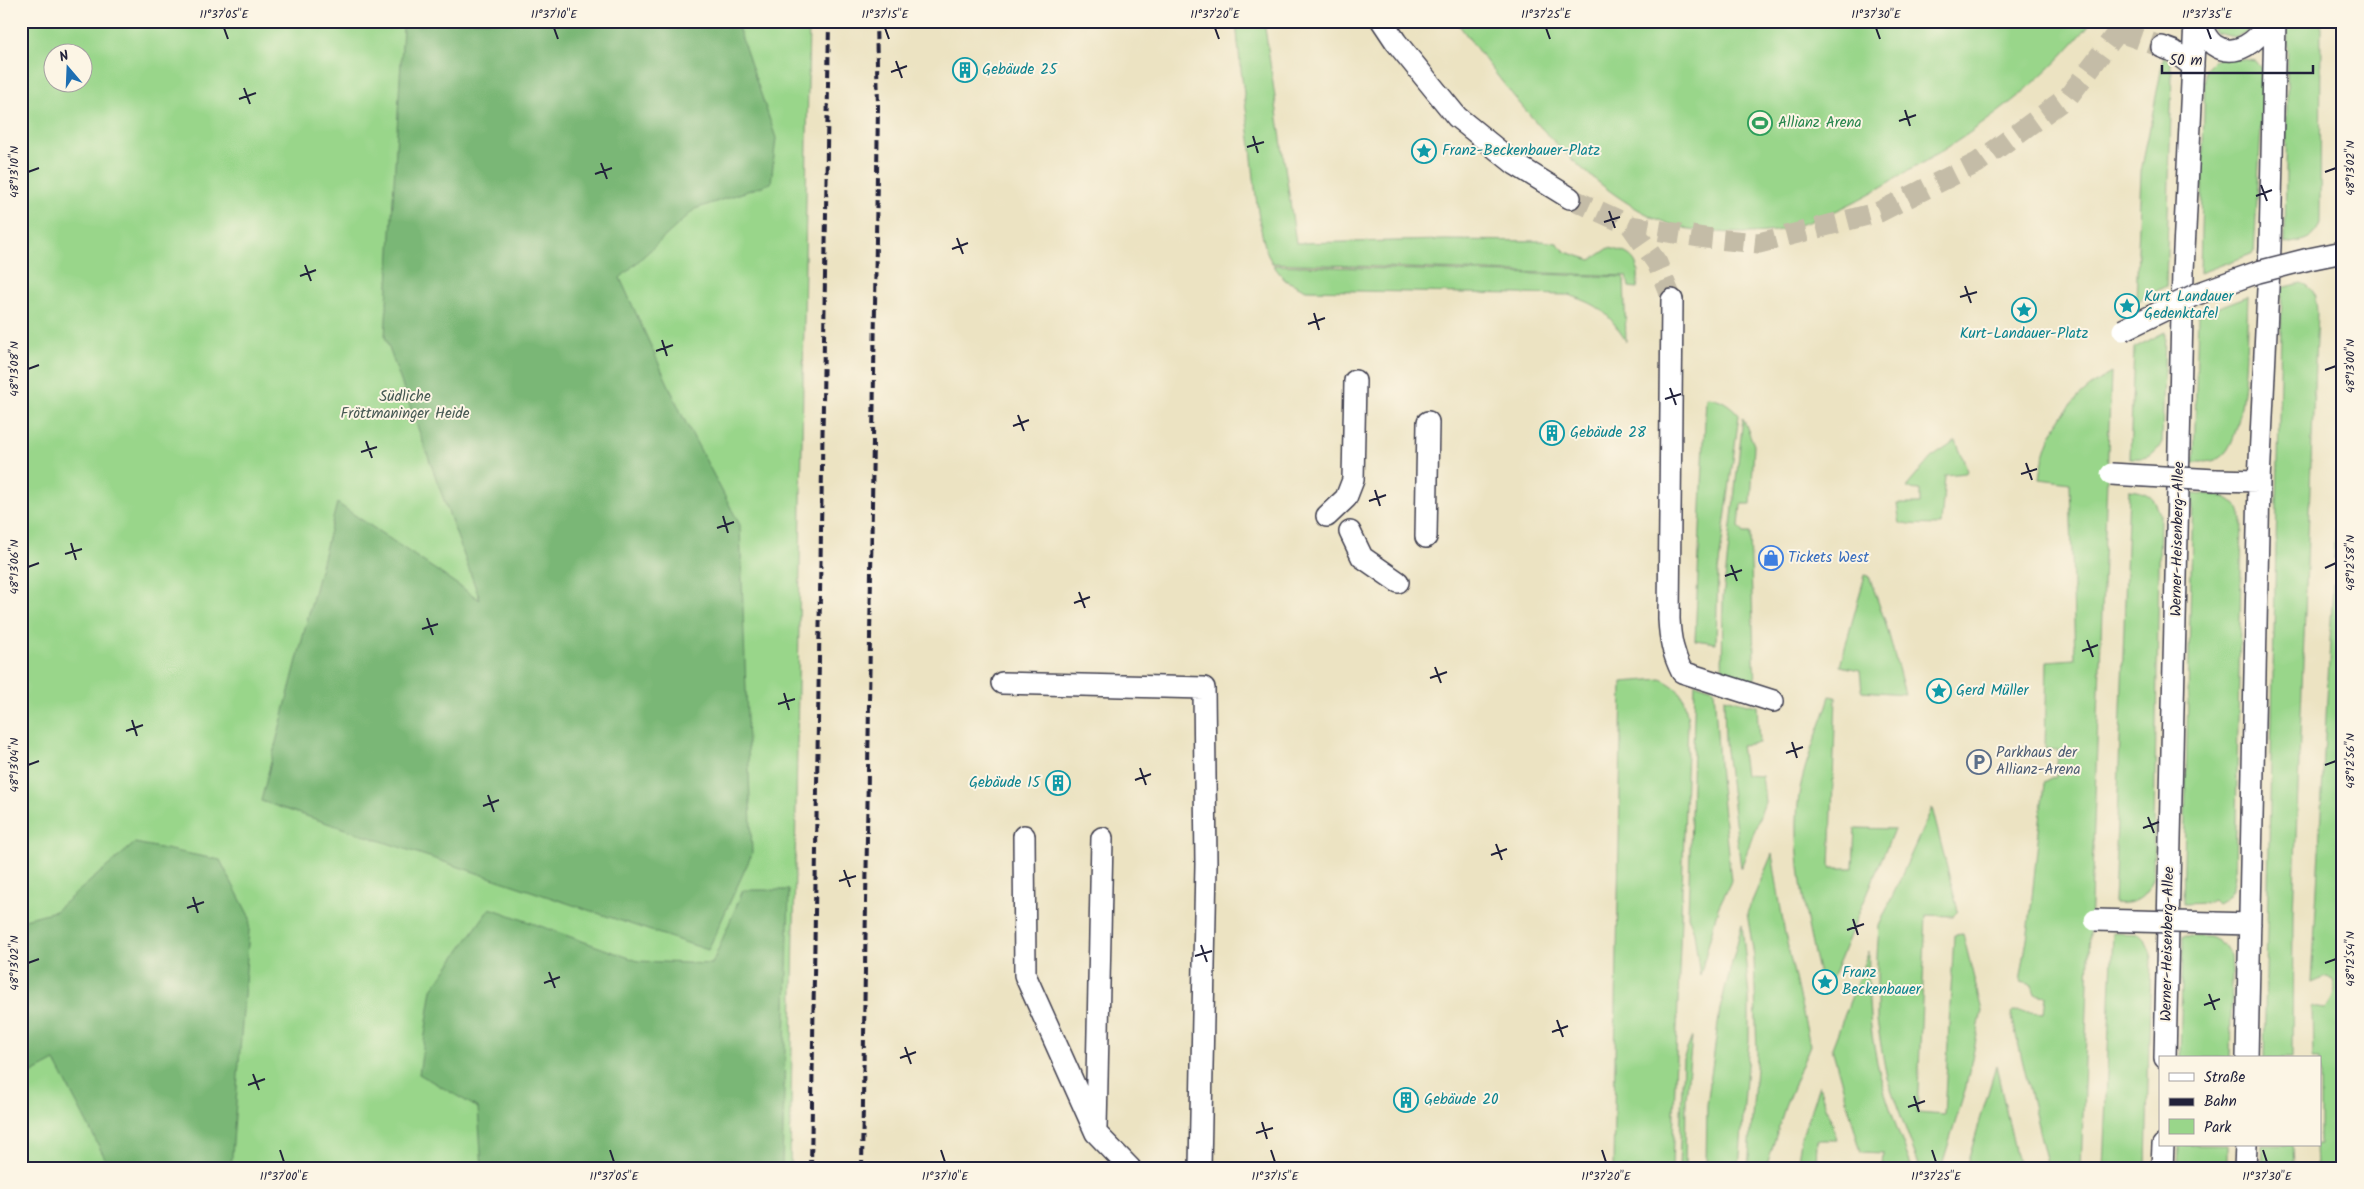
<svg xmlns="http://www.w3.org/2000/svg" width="2364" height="1189" font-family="Kalam,sans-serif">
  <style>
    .green { fill: #99d68a; stroke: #5e7c62; fill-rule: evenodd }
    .forest { fill: #7ab776; stroke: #4e6c58 }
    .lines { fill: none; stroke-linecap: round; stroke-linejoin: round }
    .minor-tunnel { stroke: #c4bca7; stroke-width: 21; stroke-dasharray: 21 11; stroke-linecap: butt }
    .minor-casing { stroke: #403f4f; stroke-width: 24 }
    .minor { stroke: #fff; stroke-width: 21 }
    .rail { stroke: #22223b; stroke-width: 4; stroke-dasharray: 8 4; stroke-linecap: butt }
    .minor-bridge-casing { stroke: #403f4f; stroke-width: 24; stroke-linecap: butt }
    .minor-bridge { stroke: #fff; stroke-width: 21 }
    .ticks { fill: none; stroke: #22223b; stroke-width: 2 }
    .labels { text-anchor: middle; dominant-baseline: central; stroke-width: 4; stroke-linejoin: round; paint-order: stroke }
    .culture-label { font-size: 15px; fill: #0d838f; stroke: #fcf5e5; text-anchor: start }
    .leisure-label { font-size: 15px; fill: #27864d; stroke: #fcf5e5; text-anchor: start }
    .park-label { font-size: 15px; fill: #465853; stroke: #fcf5e5 }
    .street-label { font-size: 15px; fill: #22223b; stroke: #fcf5e5 }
    .shop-label { font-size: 15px; fill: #366cbe; stroke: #fcf5e5; text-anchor: start }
    .service-label { font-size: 15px; fill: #4e5e75; stroke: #fcf5e5; text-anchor: start }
    .neatline { fill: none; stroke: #22223b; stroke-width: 2 }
    .ticks-label { font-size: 12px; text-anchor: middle; fill: #22223b }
  </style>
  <rect width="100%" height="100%" fill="#fcf5e5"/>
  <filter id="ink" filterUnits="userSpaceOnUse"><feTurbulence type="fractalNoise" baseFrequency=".02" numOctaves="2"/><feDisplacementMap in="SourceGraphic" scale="10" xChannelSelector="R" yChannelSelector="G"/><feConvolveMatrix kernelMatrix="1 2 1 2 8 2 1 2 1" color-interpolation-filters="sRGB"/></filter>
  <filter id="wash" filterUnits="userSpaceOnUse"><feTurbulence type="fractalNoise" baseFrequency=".0096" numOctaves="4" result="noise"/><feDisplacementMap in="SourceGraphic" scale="20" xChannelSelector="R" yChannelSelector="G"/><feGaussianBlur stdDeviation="1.12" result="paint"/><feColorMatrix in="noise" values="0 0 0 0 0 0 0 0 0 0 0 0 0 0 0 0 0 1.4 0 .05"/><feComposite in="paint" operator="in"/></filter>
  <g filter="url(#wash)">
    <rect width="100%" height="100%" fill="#ece3c2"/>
    <!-- green -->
    <path class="green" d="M21 21H809L790 1168H21ZM52 52H82V82H52Z
      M1236 21H1264L1296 243 1445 240 1542 241 1557 243 1566 252 1591 260 1609 248C1635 253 1641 263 1637 288L1629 287 1627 276 1272 263C1257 238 1254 171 1250 139 1245 100 1239 61 1236 21Z
      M1456 21H2092C2043 84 1974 134 1905 173 1865 197 1822 222 1775 231 1750 235 1693 233 1669 224 1582 191 1510 94 1456 21Z
      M2208 21H2253L2247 32 2235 37 2215 33Z
      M2288 21H2321L2320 223C2314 241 2301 241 2285 244Z
      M2164 56 2170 62 2172 74 2166 286 2136 302 2141 172Z
      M2225 57 2256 61 2262 68 2264 75 2254 253 2200 273 2205 69 2213 61Z
      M1273 265 1624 277 1626 341C1607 312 1602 306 1569 295L1306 290 1285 280Z
      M2301 283C2316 287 2316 300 2317 313L2293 912 2292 1058H2264L2282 288Z
      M2248 296C2246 331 2248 433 2223 455 2214 463 2205 462 2194 462L2198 315Z
      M2165 332 2162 442C2154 457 2146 459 2130 458L2134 348Z
      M2343 349V554L2334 559Z
      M2111 373 2081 1168H2048L2011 1013 2013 1011 2044 1013 2046 996 2035 994 2032 985 2020 982 2029 926 2044 783 2056 777 2058 750 2045 749 2047 661 2075 659 2070 483 2040 479C2045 431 2069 397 2111 373Z
      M1706 397C1719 397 1731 405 1739 415L1718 572 1716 643 1695 640Z
      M1743 418 1754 445 1751 504H1741L1739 527 1744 533H1750L1755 689 1722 676 1723 598Z
      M1956 441 1968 471 1965 473 1945 475 1941 525 1900 524 1897 504H1920V490L1907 489 1909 484 1931 458Z
      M2129 490C2147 491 2155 497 2160 515L2153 879C2145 899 2135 905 2114 903Z
      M2193 493C2215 495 2238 493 2242 520L2235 874C2234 888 2230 898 2217 904L2213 900 2207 903 2183 904Z
      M1865 575 1869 576 1886 624 1905 694 1862 691 1860 670 1840 666Z
      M2333 584 2343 585V1168H2316L2315 1145H2320V1058H2313L2312 1006 2325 1008C2333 1001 2336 991 2333 980L2326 977 2312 983Z
      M1661 679C1683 690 1684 697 1688 721L1672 1168H1613L1622 682Z
      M1695 683 1714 689 1720 777 1731 881 1718 908 1700 976 1694 932 1688 916Z
      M1830 696 1836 697 1830 868H1853L1855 828 1894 829 1831 981 1820 979C1806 923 1787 831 1803 776 1810 749 1822 723 1830 696Z
      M1724 698 1757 706 1759 743 1741 745 1745 775 1762 776 1765 802 1741 868 1725 743Z
      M1932 808 1958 911 1953 916 1926 915 1917 1113 1944 1115 1954 935 1963 934 1982 1011 1965 1091 1941 1168H1920L1887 1078 1882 1052 1877 1020V956L1879 926Z
      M1772 854 1785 934 1810 1045 1785 1107 1766 1168H1748L1757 1055 1754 956 1747 913Z
      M1742 924 1749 997V1040L1739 1168H1706L1707 1105 1720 1009Z
      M2113 933 2139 934 2145 940 2151 953 2146 1168H2103Z
      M2183 936 2210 937 2224 945 2231 956 2232 974 2230 1058H2180Z
      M1869 951C1868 983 1868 1015 1874 1047 1881 1089 1897 1128 1912 1168L1882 1167 1883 1153 1861 1152 1832 1048Z
      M1692 1037 1686 1099 1685 1168H1679L1683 1059Z
      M1996 1066 2019 1168H1966Z
      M1819 1085 1837 1140H1817L1816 1168H1797L1801 1139Z
      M2179 1145H2227V1168H2178Z
      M2262 1145H2293L2294 1168H2261Z"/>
    <!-- forest -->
    <path class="forest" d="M450 21H736L776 138 771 183 695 209 620 278 684 419 740 525 752 854 708 950 261 801 337 503 480 600 385 337 403 27Z
      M135 843 220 860 250 918 231 1168H110L55 1061 21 1079V920L55 911Z
      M743 890H789L782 1168H482L478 1108 419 1074 432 989 490 908 638 961 712 964Z"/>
  </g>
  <g filter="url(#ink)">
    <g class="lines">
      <!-- minor-tunnel -->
      <path class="minor-tunnel" d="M2120 32 2162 47
        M1570 198 1631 226 1705 238 1759 243 1879 212 1977 163 2069 96 2126 21
        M1631 226 1657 263 1672 300"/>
      <defs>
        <path id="minor" d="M1382 21 1396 42 1457 117 1515 164 1570 198
          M2199 21C2203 30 2206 39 2214 45 2235 60 2259 40 2269 21
          M2162 47 2173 51 2193 66
          M2309 259 2343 252
          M1672 300 1669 619C1670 639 1673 654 1682 672L1773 701
          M2215 480 2259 481
          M1327 516 1346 498 1353 480 1355 381
          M1350 532 1362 557 1398 582
          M1426 537 1428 422
          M1002 683 1204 688 1206 864 1200 1168
          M1024 836 1025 975 1096 1133 1130 1168
          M2214 923 2250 924
          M2165 1058 2183 271 2195 21
          M2247 1058 2259 481 2270 246 2275 21
          M1096 1128 1102 838
          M2162 1168 2163 1145
          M2245 1168 2246 1145"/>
      </defs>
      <!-- minor casing -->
      <use href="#minor" class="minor-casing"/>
      <!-- minor -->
      <use href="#minor" class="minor"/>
      <!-- rail -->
      <path class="rail" d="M811 1168 829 21
        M862 1168 878 107 876 21"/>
      <defs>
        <path id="minor-bridge" d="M2123 330 2197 294 2258 272 2309 259
          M2111 474 2215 480
          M2095 920 2214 923"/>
      </defs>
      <!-- minor-bridge casing -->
      <use href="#minor-bridge" class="minor-bridge-casing"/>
      <!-- minor-bridge -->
      <use href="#minor-bridge" class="minor-bridge"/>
    </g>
  </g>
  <!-- ticks -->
  <path class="ticks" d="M224 28 228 39M554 28 558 39M885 28 889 39M1215 28 1219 39M1546 28 1550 39M1876 28 1880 39M2207 28 2211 39M896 61 902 78M891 72 907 66M244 88 250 104M239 99 256 93M1905 110 1910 126M1899 121 1916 115M1253 136 1258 153M1247 147 1264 142M601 163 607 179M28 172 39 168M2325 172 2336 168M595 174 612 168M2261 185 2267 201M2256 196 2272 190M1609 211 1615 228M1604 222 1620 217M957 238 963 254M952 249 968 243M305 265 311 281M300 276 316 270M1965 286 1971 303M1960 297 1977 292M1314 313 1319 330M1308 324 1325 318M662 340 667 356M656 351 673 345M28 369 39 365M2325 370 2336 366M1670 388 1676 405M1665 399 1681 394M1018 415 1024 431M1013 426 1029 420M366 441 372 458M361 452 377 447M2026 463 2032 480M2021 474 2037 469M1375 490 1380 506M1369 501 1386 495M723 516 728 533M717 528 734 522M71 543 76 560M65 554 82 549M1731 565 1737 581M28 567 39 563M2325 568 2336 563M1725 576 1742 570M1079 592 1085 608M1074 603 1090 597M427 618 433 635M422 629 438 624M2087 640 2093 657M2082 651 2098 645M1435 667 1441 683M1430 678 1447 672M784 693 789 710M778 704 795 699M132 720 137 736M126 731 143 725M1792 742 1797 758M1786 753 1803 747M28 765 39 761M2325 765 2336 761M1140 768 1146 785M1135 780 1151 774M488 795 494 812M483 806 499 800M2148 817 2154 833M2143 828 2159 822M1496 844 1502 860M1491 855 1507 849M844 870 850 887M839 881 856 876M193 897 198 913M187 908 204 902M1853 919 1858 935M1847 930 1864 924M1201 945 1207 962M1195 956 1212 951M28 963 39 959M2325 963 2336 959M549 972 555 988M544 983 560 977M2209 994 2215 1010M2204 1005 2220 999M1557 1020 1563 1037M1552 1032 1568 1026M905 1047 911 1064M900 1058 916 1052M253 1074 259 1090M248 1085 265 1079M1914 1096 1919 1112M1908 1107 1925 1101M1262 1122 1267 1139M1256 1133 1273 1128M280 1150 284 1162M610 1150 614 1162M941 1150 945 1162M1271 1150 1275 1162M1602 1150 1606 1162M1932 1150 1936 1162M2263 1150 2267 1162"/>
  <!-- icons -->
  <defs>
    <symbol id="building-ring" viewBox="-11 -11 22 22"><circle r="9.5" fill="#fcf5e5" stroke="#0f9aa8" stroke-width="1.5"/><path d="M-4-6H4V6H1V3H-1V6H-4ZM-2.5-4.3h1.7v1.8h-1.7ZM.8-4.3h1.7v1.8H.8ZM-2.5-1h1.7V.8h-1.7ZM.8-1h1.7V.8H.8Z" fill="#0f9aa8"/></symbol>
    <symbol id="stadium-ring" viewBox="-11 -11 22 22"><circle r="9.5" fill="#fcf5e5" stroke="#2e9e5b" stroke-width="1.5"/><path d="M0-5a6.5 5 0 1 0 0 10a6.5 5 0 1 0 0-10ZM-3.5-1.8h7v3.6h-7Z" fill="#2e9e5b"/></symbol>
    <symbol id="sight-ring" viewBox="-11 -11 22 22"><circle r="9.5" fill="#fcf5e5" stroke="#0f9aa8" stroke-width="1.5"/><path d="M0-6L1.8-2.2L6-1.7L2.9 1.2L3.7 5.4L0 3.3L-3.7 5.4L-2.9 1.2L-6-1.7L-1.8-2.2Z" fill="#0f9aa8"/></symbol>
    <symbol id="shop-ring" viewBox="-11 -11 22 22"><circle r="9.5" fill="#fcf5e5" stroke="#3f7fe0" stroke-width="1.5"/><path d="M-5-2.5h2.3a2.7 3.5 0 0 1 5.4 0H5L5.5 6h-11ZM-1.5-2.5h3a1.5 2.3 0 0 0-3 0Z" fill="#3f7fe0"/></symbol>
    <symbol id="parking-ring" viewBox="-11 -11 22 22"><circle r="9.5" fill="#fcf5e5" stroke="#5c6f8a" stroke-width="1.5"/><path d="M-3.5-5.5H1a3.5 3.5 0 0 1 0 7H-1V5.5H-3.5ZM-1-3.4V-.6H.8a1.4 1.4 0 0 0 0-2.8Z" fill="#5c6f8a"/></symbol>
  </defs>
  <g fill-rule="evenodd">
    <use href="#building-ring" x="951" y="56" width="28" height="28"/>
    <use href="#stadium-ring" x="1746" y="109" width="28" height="28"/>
    <use href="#sight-ring" x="1410" y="137" width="28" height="28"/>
    <use href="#sight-ring" x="2113" y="292" width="28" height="28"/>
    <use href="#sight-ring" x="2010" y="296" width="28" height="28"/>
    <use href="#building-ring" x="1538" y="419" width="28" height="28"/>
    <use href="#shop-ring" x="1757" y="544" width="28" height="28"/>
    <use href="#sight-ring" x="1925" y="677" width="28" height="28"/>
    <use href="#parking-ring" x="1965" y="748" width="28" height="28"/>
    <use href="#building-ring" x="1044" y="769" width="28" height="28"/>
    <use href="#sight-ring" x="1811" y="968" width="28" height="28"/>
    <use href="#building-ring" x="1392" y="1086" width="28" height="28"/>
  </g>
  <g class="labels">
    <!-- culture labels -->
    <g class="culture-label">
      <text x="982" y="70">Gebäude 25</text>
      <text x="1442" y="151">Franz-Beckenbauer-Platz</text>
      <text x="2144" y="297">Kurt Landauer<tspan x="2144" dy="17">Gedenktafel</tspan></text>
      <text x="2024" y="334" text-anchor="middle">Kurt-Landauer-Platz</text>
      <text x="1570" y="433">Gebäude 28</text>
      <text x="1956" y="691">Gerd Müller</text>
      <text x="1040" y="783" text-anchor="end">Gebäude 15</text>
      <text x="1842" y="973">Franz<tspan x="1842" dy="17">Beckenbauer</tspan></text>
      <text x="1424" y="1100">Gebäude 20</text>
    </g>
    <!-- leisure labels -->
    <g class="leisure-label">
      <text x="1778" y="123">Allianz Arena</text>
    </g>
    <!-- park labels -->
    <g class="park-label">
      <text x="405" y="397">Südliche<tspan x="405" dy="17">Fröttmaninger Heide</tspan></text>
    </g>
    <!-- street labels -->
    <g class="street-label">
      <text transform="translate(2178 539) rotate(-89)">Werner-Heisenberg-Allee</text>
      <text transform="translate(2168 944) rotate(-89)">Werner-Heisenberg-Allee</text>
    </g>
    <!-- shop labels -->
    <g class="shop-label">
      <text x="1788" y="558">Tickets West</text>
    </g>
    <!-- service labels -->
    <g class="service-label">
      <text x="1996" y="753">Parkhaus der<tspan x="1996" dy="17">Allianz-Arena</tspan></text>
    </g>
  </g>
  <!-- margin -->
  <rect width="2364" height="1189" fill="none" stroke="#fcf5e5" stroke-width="55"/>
  <!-- legend -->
  <rect x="2159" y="1056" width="162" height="90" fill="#fcf5e5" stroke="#a5a1a1"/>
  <rect x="2169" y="1073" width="25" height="8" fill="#ffffff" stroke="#a5a1a1"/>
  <text x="2204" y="1082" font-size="15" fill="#22223b">Straße</text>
  <rect x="2169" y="1098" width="25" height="8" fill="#22223b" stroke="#a5a1a1"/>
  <text x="2204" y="1106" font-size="15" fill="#22223b">Bahn</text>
  <rect x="2169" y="1119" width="25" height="15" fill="#99d68a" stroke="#a5a1a1"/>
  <text x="2204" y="1132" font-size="15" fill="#22223b">Park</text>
  <!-- north arrow -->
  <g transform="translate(68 68) rotate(341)"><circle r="24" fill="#fcf5e5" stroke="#a5a1a1"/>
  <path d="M0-4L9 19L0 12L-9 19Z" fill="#1f6fb2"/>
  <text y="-8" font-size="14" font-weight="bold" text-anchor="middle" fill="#22223b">N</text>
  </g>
  <!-- scale -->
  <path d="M2162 65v8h151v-8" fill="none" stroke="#22223b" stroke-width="2.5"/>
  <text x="2169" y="65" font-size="15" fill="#22223b" stroke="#fcf5e5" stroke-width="4" paint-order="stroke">50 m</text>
  <rect x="28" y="28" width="2308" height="1134" class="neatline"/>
  <g class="ticks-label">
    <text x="224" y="18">11°37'05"E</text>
    <text x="554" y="18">11°37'10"E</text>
    <text x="885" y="18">11°37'15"E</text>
    <text x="1215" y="18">11°37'20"E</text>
    <text x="1546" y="18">11°37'25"E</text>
    <text x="1876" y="18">11°37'30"E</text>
    <text x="2207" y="18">11°37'35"E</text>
    <text transform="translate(2350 168) rotate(-90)" y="4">48°13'02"N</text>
    <text transform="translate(14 172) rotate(-90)" y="4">48°13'10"N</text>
    <text transform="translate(2350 366) rotate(-90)" y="4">48°13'00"N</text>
    <text transform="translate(14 369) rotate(-90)" y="4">48°13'08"N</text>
    <text transform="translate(2350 563) rotate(-90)" y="4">48°12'58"N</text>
    <text transform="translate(14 567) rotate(-90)" y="4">48°13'06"N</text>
    <text transform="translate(2350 761) rotate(-90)" y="4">48°12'56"N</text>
    <text transform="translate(14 765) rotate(-90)" y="4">48°13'04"N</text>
    <text transform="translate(2350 959) rotate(-90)" y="4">48°12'54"N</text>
    <text transform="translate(14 963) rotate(-90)" y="4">48°13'02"N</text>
    <text x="284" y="1180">11°37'00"E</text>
    <text x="614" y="1180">11°37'05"E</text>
    <text x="945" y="1180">11°37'10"E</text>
    <text x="1275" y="1180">11°37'15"E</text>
    <text x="1606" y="1180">11°37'20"E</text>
    <text x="1936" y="1180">11°37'25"E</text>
    <text x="2267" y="1180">11°37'30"E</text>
  </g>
</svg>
